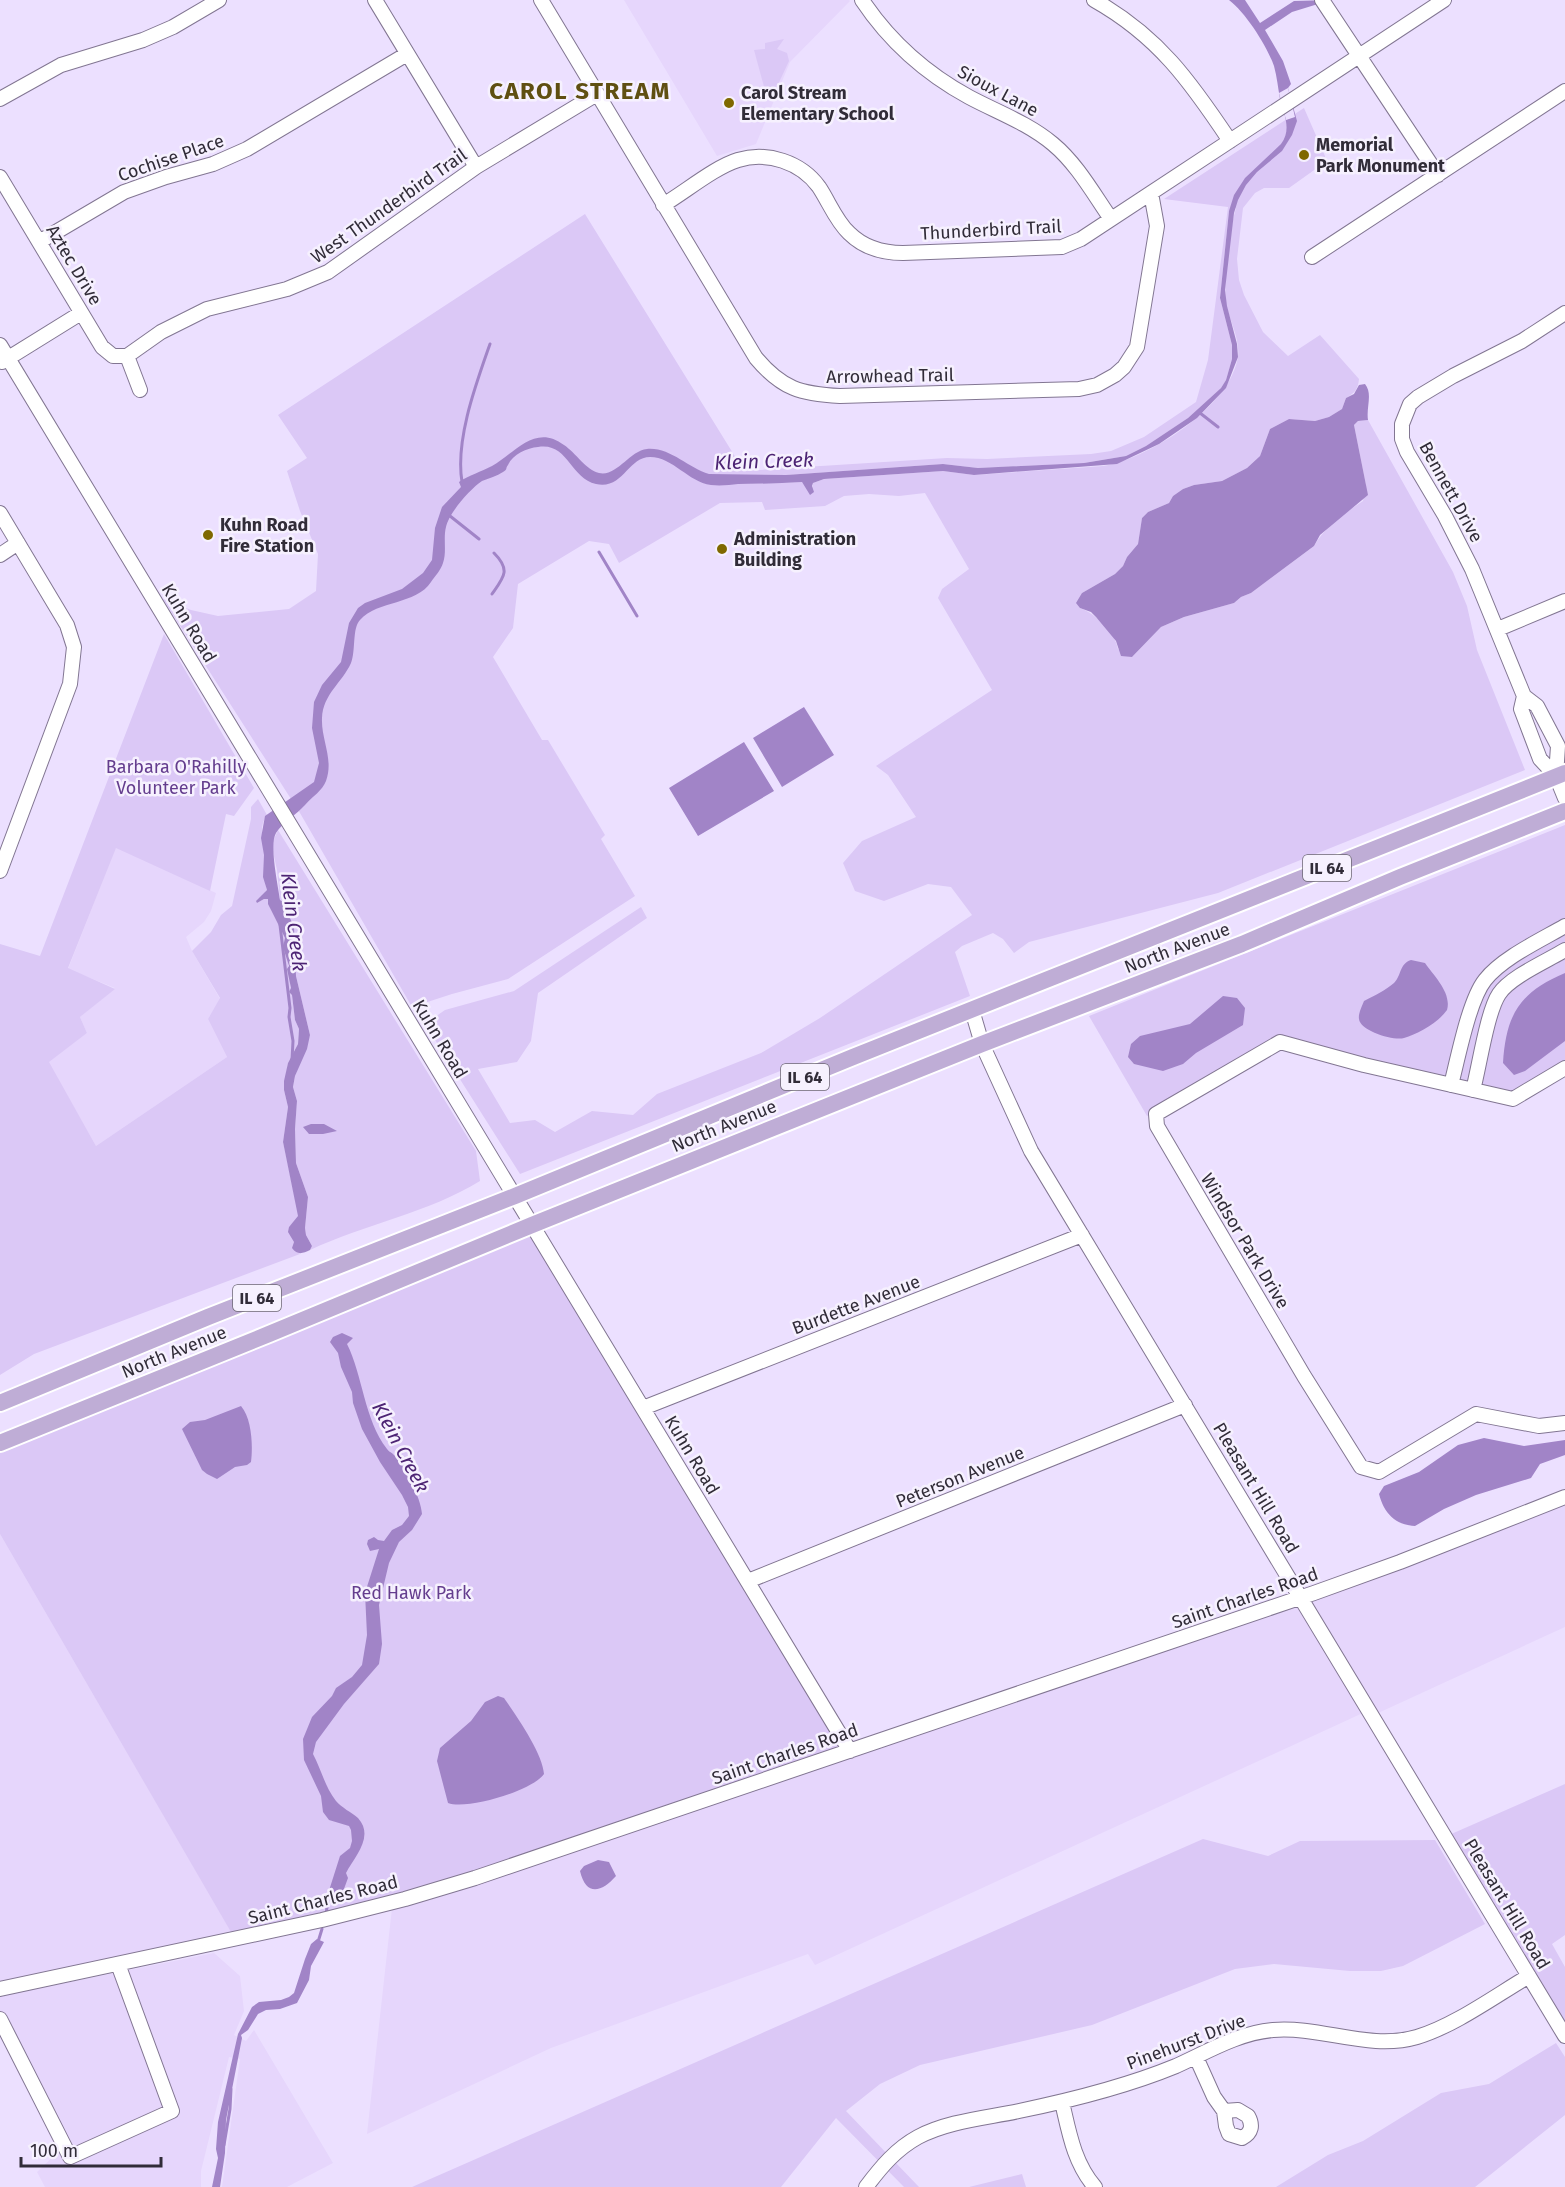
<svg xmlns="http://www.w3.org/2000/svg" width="1565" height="2187" font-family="'Fira Sans',sans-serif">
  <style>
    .built { fill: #e6d6fc }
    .green { fill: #dbc8f6; fill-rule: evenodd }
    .water { fill: #a184c7 }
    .pier { fill: #ece0ff }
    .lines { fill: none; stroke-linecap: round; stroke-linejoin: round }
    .stream { stroke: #a184c7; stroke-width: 3 }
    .minor-casing { stroke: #827692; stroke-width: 16 }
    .major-casing { stroke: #fff; stroke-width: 20 }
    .minor { stroke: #fff; stroke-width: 14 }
    .major { stroke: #bfadd6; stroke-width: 16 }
    .poi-dot { fill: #7f6800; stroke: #f6f1fe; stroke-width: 2 }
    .labels { text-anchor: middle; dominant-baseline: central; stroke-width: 5; stroke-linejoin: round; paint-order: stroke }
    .shield { fill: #f6f1fe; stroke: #6c6773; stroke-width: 1.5 }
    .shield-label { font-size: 16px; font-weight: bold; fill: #312c38 }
    .street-label { font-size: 18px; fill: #312c38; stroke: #f6f1fe }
    .poi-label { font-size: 18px; font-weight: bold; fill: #312c38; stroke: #f6f1fe; text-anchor: start }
    .park-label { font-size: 18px; fill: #643d8e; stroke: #f6f1fe }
    .water-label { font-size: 20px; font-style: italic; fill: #4d2474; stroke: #f6f1fe }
    .district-label { font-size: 24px; font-weight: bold; letter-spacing: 1.5px; fill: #5f4f11; stroke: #f6f1fe }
  </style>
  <rect width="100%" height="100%" fill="#ece0ff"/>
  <!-- built -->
  <path class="built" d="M624 0H849L850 1 790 62 756 144 717 156Z
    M116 847 216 893 211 911 204 922 186 937 192 951 220 999 208 1019 227 1057 96 1146 48 1062 87 1033 80 1017 115 988 68 969Z
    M1565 1502V1627L1376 1714 1306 1600Z
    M0 1534 233 1935 0 1983Z
    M1300 1604 1365 1712 815 1965 808 1954 551 2048 367 2134 392 1908Z
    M214 1953 240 1976 244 2011 234 2035 246 2041 254 2030 333 2163 287 2187H222L240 2059 229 2057 201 2171V2187H45L37 2172 58 2152 0 2036V1996Z"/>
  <!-- green -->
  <path class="green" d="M784 39 777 49 787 53 789 61 774 93 766 94 754 50 765 49V43Z
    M1304 108 1325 156 1324 163 1289 188H1264L1255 193 1243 208 1237 259 1239 280 1244 295 1263 332 1288 356 1320 335 1359 379C1358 389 1355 393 1346 398L1342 409 1329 417 1315 421 1289 419 1270 429 1260 456 1247 468 1222 481 1194 485 1183 489 1173 496 1169 503 1148 512 1142 518 1138 544 1127 557 1123 566 1115 574 1082 593 1080 608C1096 614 1115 632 1118 649L1132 657 1161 627 1184 617 1234 603 1241 597 1251 593 1314 546C1325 527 1344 513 1363 501L1366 485 1354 425 1358 421 1368 420 1453 572 1467 606 1477 650 1525 770 1218 893 1029 942 1014 953 1003 939 993 933 962 946 955 952 970 996 520 1174 425 1024 445 1010 514 991 641 907 647 918 538 993 531 1041 517 1062 478 1069 510 1123 535 1120 555 1132 592 1111 633 1115 657 1094 761 1053 820 1018 972 915 951 887 928 884 884 901 855 891 843 863 862 841 916 817 888 775 876 766 992 690 938 598 942 589 969 569 925 493 899 496 869 494 844 496 825 506 765 510 762 502 720 503 619 563 609 544 589 541 518 584 513 628 493 657 542 740H548L605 835 601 839 635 896 508 979 452 994 412 1007 300 813 163 599 191 610 218 616 289 609 316 591 318 554 300 511 287 471 307 458 278 415 585 214 744 471 947 458 987 459 1091 454 1111 451 1144 437 1196 402 1208 360 1228 207 1164 199ZM1236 208C1230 227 1223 283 1226 303 1229 320 1240 338 1238 356 1232 405 1149 459 1103 466L974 475 943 471 824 479 813 483 812 489 805 486 802 482 740 484 742 476 786 475 943 464 978 468 1084 463 1126 456 1146 446 1188 418 1221 388 1226 380 1232 359V345L1220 298 1229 211Z
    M164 634 254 788 234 816 226 814 210 891 116 848 68 968 115 989 80 1017 87 1033 49 1062 96 1146 227 1057 208 1019 220 998 192 951 211 932 221 915 232 906 251 819V807L258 799 267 815C257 829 265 842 264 857 264 869 264 879 267 890L257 903 264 899H268L271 910 285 938 291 989 289 992 292 995 295 1020 299 1029 298 1044 288 1063 284 1090 288 1107 283 1142 299 1217 289 1227 294 1242 293 1248 300 1254 34 1354 0 1375V944L40 956Z
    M1565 825V1063L1513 1095 1278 1039 1147 1116 1089 1016Z
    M278 830 476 1151 480 1181C428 1213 365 1224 310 1250L312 1246 306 1235 305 1228 308 1197 296 1163 295 1129 297 1101 293 1087 295 1076 310 1035 296 976 294 927 280 900 277 870 273 852V841Z
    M532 1230 852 1752 417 1897 235 1939 0 1534V1445Z
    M1565 1784V1935L1552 1944 1565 1967V2029L1449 1835Z
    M1203 1839 1268 1856 1300 1841 1435 1840 1485 1924 1403 1966 1381 1971H1350L1274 1964 1235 1969 1092 2025 920 2065 880 2084 846 2111 919 2187H904L836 2118 781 2187H412Z
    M1556 2043 1565 2057V2115L1475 2187H1276L1328 2155 1363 2141 1441 2093 1489 2084Z
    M1022 2174 1026 2187H969Z"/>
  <!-- water -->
  <path class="water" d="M1229 0H1245L1260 23 1294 1 1331 0 1292 12 1265 30 1283 61 1291 84 1288 88 1297 121 1292 135 1282 151 1257 172 1246 185 1238 200 1234 213 1225 290 1227 306 1237 344 1238 357 1226 388 1197 418 1159 444 1117 464 974 475 943 471 824 479 813 483 812 486 814 492 810 495 802 482C781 483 759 484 738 484 730 485 720 486 711 485 688 482 673 457 650 457 628 457 623 490 596 484 570 478 568 442 538 447 527 448 513 454 508 465 505 469 508 469 503 472 497 476 489 478 482 481 470 489 449 513 446 527 443 538 447 552 443 563 441 570 435 576 431 582 416 605 378 600 360 620 352 628 356 651 351 663 342 683 323 694 322 718 321 740 334 759 326 781 322 791 313 796 305 805 297 814 283 822 276 833 269 844 278 885 280 900L286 904 285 907 294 927 296 976 310 1035 307 1049 295 1076 293 1087 297 1101 295 1129 296 1163 308 1197 305 1228 306 1235 312 1246 310 1250C303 1253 298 1256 292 1248L294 1242 288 1232 289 1227 298 1216 283 1142 288 1107 284 1090V1081L288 1063 298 1044 299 1029 295 1020 292 995 289 992 291 988 287 969 289 966 283 947 285 938 268 904V899H264L257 903 256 901 267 890 263 877 264 855 261 838 265 816 314 782 319 763 312 728 314 702 322 685 341 662 349 623 358 608 365 603 402 589 423 573 432 560 435 528 442 507 461 487 459 482C469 475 481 472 492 466 515 453 535 423 564 445 576 453 586 470 599 473 617 477 629 451 647 449 670 447 688 468 709 474L786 475 943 464 978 468 1084 463 1126 456 1146 446 1188 418 1221 388 1226 380 1232 359V345L1220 298 1229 211 1234 195 1245 178 1281 144C1292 130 1284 114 1280 99 1278 88 1277 77 1274 66 1267 46 1246 13 1229 0Z
    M1365 384C1373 394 1366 407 1368 420L1358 421 1354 425 1368 495 1320 535 1314 546 1251 593 1241 597 1234 603 1184 617 1161 627 1132 657 1121 656 1116 641 1096 617 1091 612 1080 608 1076 603 1082 593 1115 574 1123 566 1127 557 1138 544 1142 518 1148 512 1169 503 1173 496 1183 489 1194 485 1222 481 1247 468 1260 456 1270 429 1289 419 1315 421 1329 417 1342 409 1346 398 1354 394 1359 385Z
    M804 707 834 755 782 787 753 738Z
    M744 742 774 791 698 836 669 788Z
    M1411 960 1425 963C1434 976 1452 993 1447 1010 1438 1023 1418 1034 1404 1038 1394 1041 1360 1031 1359 1019 1358 1014 1362 1006 1364 1001 1374 996 1386 990 1394 983 1402 975 1399 964 1411 960Z
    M1565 973V1041L1525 1071 1514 1075 1503 1063C1506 1014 1520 992 1565 973Z
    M1223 996 1237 998 1245 1008 1243 1025 1196 1053 1183 1064 1163 1071 1134 1064 1128 1057 1131 1044 1140 1036 1190 1024Z
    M311 1124H324L337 1131 323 1134H309L303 1127Z
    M342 1333 353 1338 347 1344C363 1376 364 1419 387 1449 391 1454 389 1450 394 1455 405 1466 421 1498 422 1514L412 1530 399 1542 389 1563 379 1605 382 1644 379 1664 344 1704 316 1742 313 1754C321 1769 325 1787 336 1801 342 1808 351 1812 358 1818 375 1837 354 1857 346 1873L348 1878 341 1897 326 1900 340 1856 350 1848 352 1841 351 1830 349 1826 329 1820 323 1812 321 1796 304 1760 303 1739 312 1717 332 1696 336 1688 352 1677 362 1665 367 1635 365 1593 379 1549 370 1551 367 1544 368 1540 374 1537 378 1540 384 1541 392 1530 402 1525 409 1516 408 1507 402 1495 380 1462 362 1429 353 1403 352 1392 341 1367 338 1353 330 1342 333 1337Z
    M241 1406C252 1419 253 1446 251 1462L247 1465 235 1467 217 1479 207 1474 202 1470 182 1429 190 1422 205 1420Z
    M1484 1438 1524 1446 1565 1440V1455L1540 1464 1531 1478 1476 1495 1444 1509 1415 1526C1395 1525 1384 1513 1379 1494L1384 1486 1419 1472 1458 1445Z
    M498 1696 504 1698C516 1715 543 1754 544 1774 532 1791 467 1810 448 1803L437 1761 440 1748 471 1721 485 1702Z
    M598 1860 609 1862 616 1876C602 1892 586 1897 580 1871L584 1866Z
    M317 1939 324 1942 311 1966 309 1980 297 2003 280 2009 266 2010 258 2014 248 2030 241 2035 242 2038 226 2120 225 2153 220 2187H212L218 2158 216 2149 218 2122 238 2034 252 2007 259 2002 281 2000 289 1997 294 1993 305 1959 311 1944Z"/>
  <!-- pier -->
  <path class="pier" d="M1288 88 1295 117 1286 120 1279 93Z"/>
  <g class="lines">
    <!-- stream -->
    <path class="stream" d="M1200 413 1218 427
      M462 482C455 440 476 384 490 344
      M450 516 479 539
      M599 552 637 616
      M492 594C504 577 511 570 494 553
      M280 925 290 1008 289 1017 293 1041 292 1060
      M326 1914 328 1901 330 1898
      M318 1942 322 1929
      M224 2145 230 2109 231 2089"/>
    <defs>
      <path id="minor" d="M375 0 476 167
        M541 0 756 358C782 389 801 394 840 396L1079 389 1097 385 1115 375 1124 367 1137 347 1157 226 1151 193
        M862 0C890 42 925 73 969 97 997 112 1028 123 1053 144 1077 164 1093 193 1111 219
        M1094 0C1158 36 1190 81 1230 141
        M1322 0 1438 175
        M0 99 61 65 143 40 173 27 219 0
        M0 177 102 347 113 356H127L161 332 207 309 287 289 328 272 476 167 597 94
        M663 205C685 192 715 167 738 160 767 151 801 162 819 187 829 202 836 221 849 233 864 248 883 253 903 253L1062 247 1081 239 1444 0
        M39 242 124 192 166 177 213 164 247 149 407 54
        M1312 257 1565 91
        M0 345 850 1751
        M127 356 140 390
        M2 362 81 313
        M0 513 67 625 74 647 70 684 0 871
        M0 555 18 543
        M1498 629 1565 601
        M1524 696 1521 709 1540 759 1556 776 1565 798
        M1556 776 1558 746 1537 706 1524 696 1472 569 1445 516 1407 452 1402 439V424L1410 404 1418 397 1453 376 1522 341 1565 313
        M972 1010 982 1044 1031 1151 1565 2036
        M1565 1068 1513 1099 1364 1065 1280 1042 1156 1114 1157 1126 1304 1376 1361 1467 1379 1472 1476 1414 1539 1426 1565 1423
        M1451 1085C1458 1058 1469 1000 1485 980 1502 958 1541 940 1565 926
        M1473 1090C1479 1068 1487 1012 1499 994 1510 977 1547 961 1565 950
        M643 1408 1082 1235
        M748 1581 1185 1405
        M0 1989 322 1920 405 1899 475 1878 1314 1593 1400 1562 1565 1497
        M0 2019 70 2157 172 2111 118 1964
        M1196 2057 1214 2097 1224 2111 1226 2126 1229 2134 1242 2138C1252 2133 1253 2125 1248 2116L1238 2110 1224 2111
        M1062 2102C1069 2132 1074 2163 1095 2187
        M866 2187C881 2167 896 2149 918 2137 948 2121 986 2118 1019 2111 1072 2100 1125 2087 1176 2066 1207 2052 1238 2033 1273 2030 1322 2026 1369 2051 1417 2037 1454 2026 1495 1996 1529 1976"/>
      <path id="major" d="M0 1403 208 1317 515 1196 853 1057 1565 773
        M0 1443 269 1334 532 1225 982 1044 1242 944 1400 877 1565 811"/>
    </defs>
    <!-- minor casing -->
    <use href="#minor" class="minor-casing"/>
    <!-- major casing -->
    <use href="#major" class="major-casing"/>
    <!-- minor -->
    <use href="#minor" class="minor"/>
    <!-- major -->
    <use href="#major" class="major"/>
  </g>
  <!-- markers -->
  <g class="poi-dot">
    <circle cx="729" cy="103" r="6"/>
    <circle cx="1304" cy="155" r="6"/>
    <circle cx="208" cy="535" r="6"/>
    <circle cx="722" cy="549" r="6"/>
  </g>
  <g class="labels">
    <!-- shield labels -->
    <g class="shield">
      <rect x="1303" y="855" width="48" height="26" rx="4.5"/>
      <rect x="781" y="1064" width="48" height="26" rx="4.5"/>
      <rect x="233" y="1285" width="48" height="26" rx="4.5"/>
    </g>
    <g class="shield-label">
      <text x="1327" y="868">IL 64</text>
      <text x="805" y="1077">IL 64</text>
      <text x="257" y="1298">IL 64</text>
    </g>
    <!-- street labels -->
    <g class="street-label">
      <text transform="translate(998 91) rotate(28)">Sioux Lane</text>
      <text transform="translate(171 158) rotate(-19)">Cochise Place</text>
      <text transform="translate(389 206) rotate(-35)">West Thunderbird Trail</text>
      <text transform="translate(991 230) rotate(-3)">Thunderbird Trail</text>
      <text transform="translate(74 265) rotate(59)">Aztec Drive</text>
      <text transform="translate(890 376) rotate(-1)">Arrowhead Trail</text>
      <text transform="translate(1451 492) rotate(61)">Bennett Drive</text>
      <text transform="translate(189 623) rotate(59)">Kuhn Road</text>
      <text transform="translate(1177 948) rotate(-21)">North Avenue</text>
      <text transform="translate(440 1039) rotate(59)">Kuhn Road</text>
      <text transform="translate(724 1126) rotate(-22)">North Avenue</text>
      <text transform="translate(1245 1241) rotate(59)">Windsor Park Drive</text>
      <text transform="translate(856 1305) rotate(-21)">Burdette Avenue</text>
      <text transform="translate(174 1352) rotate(-22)">North Avenue</text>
      <text transform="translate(692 1455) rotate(59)">Kuhn Road</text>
      <text transform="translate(960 1477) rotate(-22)">Peterson Avenue</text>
      <text transform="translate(1256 1488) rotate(59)">Pleasant Hill Road</text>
      <text transform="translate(1245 1598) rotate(-19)">Saint Charles Road</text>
      <text transform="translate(785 1754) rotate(-19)">Saint Charles Road</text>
      <text transform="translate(323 1900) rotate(-14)">Saint Charles Road</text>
      <text transform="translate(1507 1904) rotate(59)">Pleasant Hill Road</text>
      <text transform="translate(1186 2042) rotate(-21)">Pinehurst Drive</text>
    </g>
    <!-- poi labels -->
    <g class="poi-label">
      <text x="741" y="93">Carol Stream<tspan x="741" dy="21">Elementary School</tspan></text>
      <text x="1316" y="145">Memorial<tspan x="1316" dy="21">Park Monument</tspan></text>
      <text x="220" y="525">Kuhn Road<tspan x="220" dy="21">Fire Station</tspan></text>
      <text x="734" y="539">Administration<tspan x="734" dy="21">Building</tspan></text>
    </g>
    <!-- park labels -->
    <g class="park-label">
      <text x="176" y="767">Barbara O'Rahilly<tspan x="176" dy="21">Volunteer Park</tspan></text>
      <text x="411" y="1593">Red Hawk Park</text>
    </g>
    <!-- water labels -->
    <g class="water-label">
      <text transform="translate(764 461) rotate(-2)">Klein Creek</text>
      <text transform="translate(294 922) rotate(83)">Klein Creek</text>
      <text transform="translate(401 1447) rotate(62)">Klein Creek</text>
    </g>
    <!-- district labels -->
    <g class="district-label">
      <text x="580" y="91">CAROL STREAM</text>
    </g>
  </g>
  <!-- scale -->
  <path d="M21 2157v9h140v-9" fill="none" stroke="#312c38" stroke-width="3"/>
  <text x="30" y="2157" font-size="18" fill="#312c38" stroke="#f6f1fe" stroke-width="4.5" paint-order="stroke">100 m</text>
</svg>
